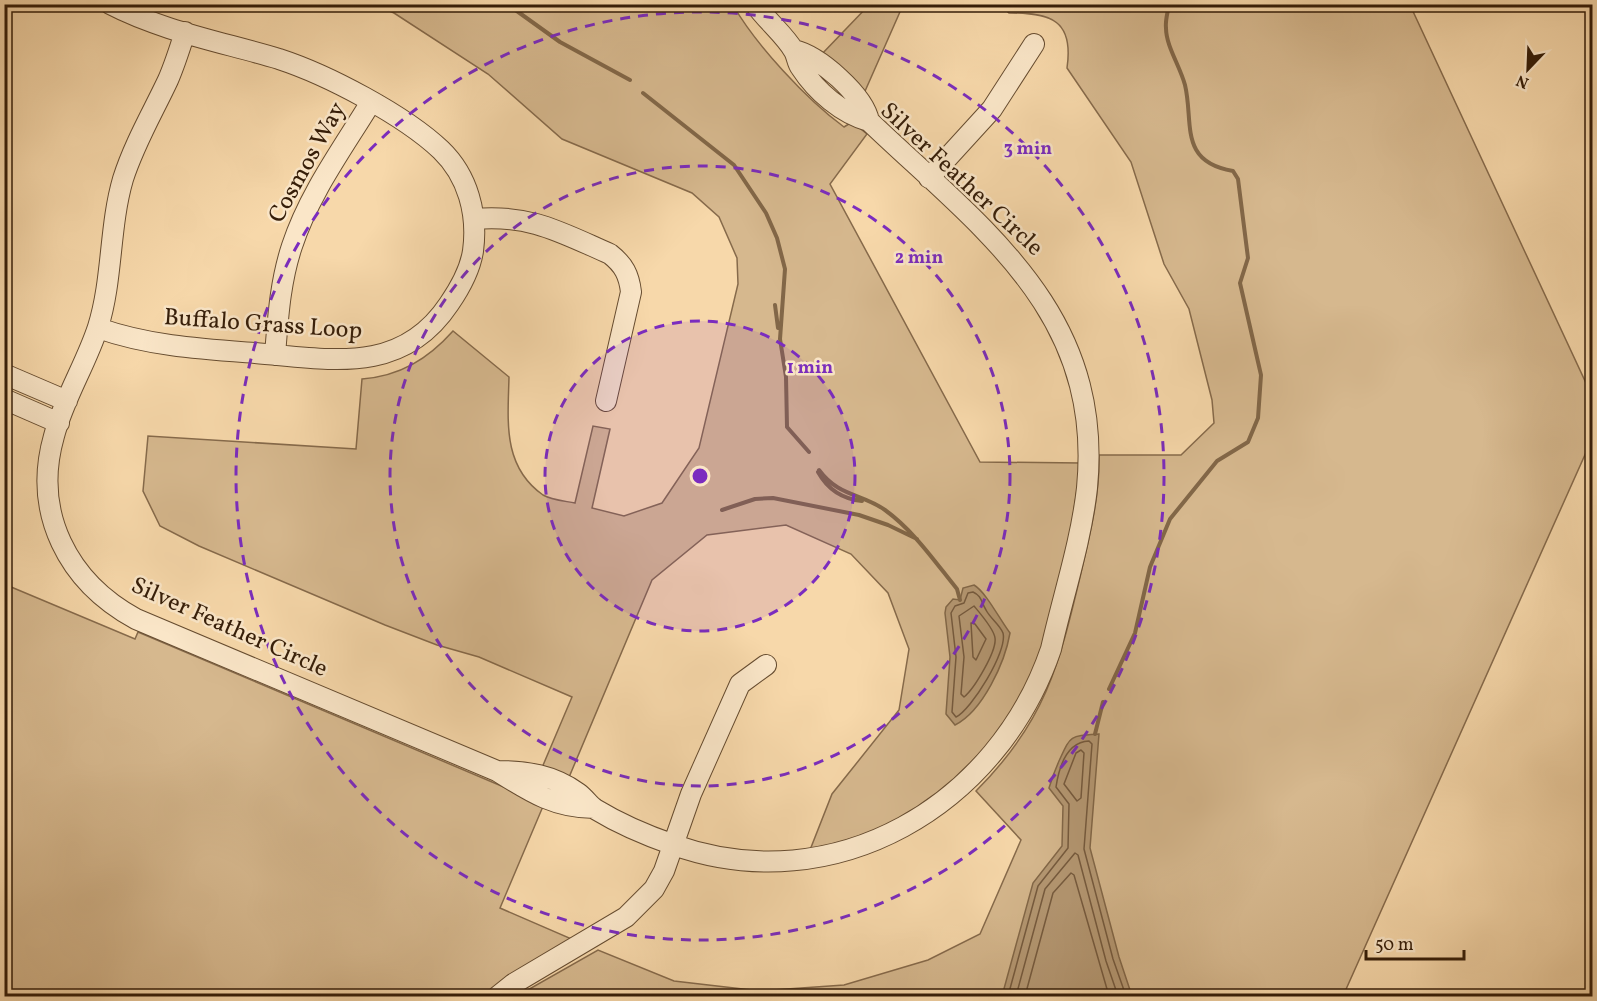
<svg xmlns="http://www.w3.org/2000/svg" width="1597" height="1001" font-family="Vollkorn,serif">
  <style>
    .green { fill: #d6b88e; stroke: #866a4b; stroke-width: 1.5 }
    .water { fill: #b59873; stroke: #826748; stroke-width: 1.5 }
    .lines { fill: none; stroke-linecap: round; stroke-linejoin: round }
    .shore { stroke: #755a3e; stroke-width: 1.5 }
    .stream { stroke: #826748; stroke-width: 4 }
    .minor-casing { stroke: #664c30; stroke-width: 22 }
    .minor { stroke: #fae6c8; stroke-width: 20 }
    .ring { fill: none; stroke: #7b2cbf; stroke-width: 3; stroke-dasharray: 10 8 }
    .labels { text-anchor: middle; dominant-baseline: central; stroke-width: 5; stroke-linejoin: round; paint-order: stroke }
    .street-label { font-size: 24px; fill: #351d08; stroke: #fae6c8 }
    .centre { fill: #7b2cbf; stroke: #fae6c8; stroke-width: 3 }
    .ring-label { font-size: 18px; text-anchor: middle; font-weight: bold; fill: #7b2cbf; stroke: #fae6c8; stroke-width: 5; stroke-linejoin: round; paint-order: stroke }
  </style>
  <rect width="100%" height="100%" fill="#f7d8aa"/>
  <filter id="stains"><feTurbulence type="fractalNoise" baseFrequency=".00333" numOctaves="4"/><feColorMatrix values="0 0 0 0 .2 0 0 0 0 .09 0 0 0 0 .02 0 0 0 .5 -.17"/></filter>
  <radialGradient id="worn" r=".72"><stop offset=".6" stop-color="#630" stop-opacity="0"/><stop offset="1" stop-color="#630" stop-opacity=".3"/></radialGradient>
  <!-- green -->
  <path class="green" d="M374 4 733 5C756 45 806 99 844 127L852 122 867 134 830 184 980 462 1081 463 1068 550 1035 672 1005 727 936 799 866 836 810 850 832 794 899 710 909 649 888 593 851 554 786 525 707 535 652 580 567 782 541 770 572 697 479 657 437 645 385 625 199 546 160 526 143 491 148 436 356 449 362 379C400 376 428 359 453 331L509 377C508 421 502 466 543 495 551 500 565 501 575 503L593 426 610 429 592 508 624 516 662 503 699 448 738 284 737 258 719 217 692 193 562 139 488 74 394 13Z
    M869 5H903L862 98 820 56Z
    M1000 5H1410L1592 396V439L1343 996H517L598 950 674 981 760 991 844 985 928 960 980 934 1021 840 976 791C1046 721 1059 665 1081 573 1090 534 1100 495 1099 455H1181L1214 423 1212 400 1189 309 1164 264 1131 162 1067 68C1074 20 1051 13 1009 13Z
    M4 584 135 639 138 632 544 804 500 908 574 940 503 982 487 996H5Z"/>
  <!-- water -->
  <path class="water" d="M974 585C986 592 1000 620 1010 633 1005 662 983 711 955 725L946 714 950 657 945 613 946 607 953 599 960 600 963 588Z
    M1099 734 1090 848 1119 957 1132 996H1002L1033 883 1062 846 1063 806 1049 788C1052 778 1055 770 1059 761 1071 735 1069 736 1099 734Z"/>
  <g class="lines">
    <!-- shore -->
    <path class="shore" d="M973 592C982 596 981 602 986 610 990 618 1000 625 1003 633 1008 651 971 710 956 717L952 712 956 657 951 613 955 606 964 603 968 593Z
      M974 606C979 612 994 629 995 638 997 651 974 689 964 697L961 694 964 657 959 616Z
      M971 623 975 624 986 639 976 660 973 657Z
      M1081 750 1084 753 1081 798 1077 801 1064 784 1076 753Z
      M1008 996 1038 886 1068 848 1069 804 1056 787C1059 767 1067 742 1089 741L1092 744 1084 849 1113 959 1126 996
      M1016 996 1045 889 1075 853 1078 855 1106 961 1118 996
      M1025 996 1053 893 1071 873 1074 875 1109 996"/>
    <!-- stream -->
    <path class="stream" d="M507 4 560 42 630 80
      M643 93 734 165 766 213 777 238 785 269 780 339
      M775 305 778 328
      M780 339 786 377 787 427 809 452
      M819 470C839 497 861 493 885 510 914 531 935 562 957 589L960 600
      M818 472C828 490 842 499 862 501
      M722 510 755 499 773 498 859 515 888 525 917 539
      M1109 689 1135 633 1150 567 1170 519 1217 461 1248 442 1258 418 1261 375 1240 283 1248 258 1238 179 1233 171C1178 162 1194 122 1185 85 1180 66 1166 46 1166 28 1165 20 1168 12 1169 4
      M1095 734 1103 702"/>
    <defs>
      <path id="minor" d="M185 32C180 48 175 64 168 80 153 112 134 144 123 179 109 227 113 279 98 327 86 364 64 398 54 436 32 513 68 582 136 619L497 771C529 791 554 808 594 808
        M794 50C819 56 864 95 869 121
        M929 178 992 109 1034 44
        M474 219C530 214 560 232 610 254 624 265 629 275 631 292L606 401
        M98 328C149 346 201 349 255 353 329 359 401 376 449 304 460 288 470 271 473 251 478 214 468 176 441 150 404 115 328 75 279 59 222 42 162 31 110 4
        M275 355C278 318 280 282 292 246 309 194 343 148 371 102
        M4 374 67 401
        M4 399 59 423
        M497 771C527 771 553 775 578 793 585 798 589 805 595 809 618 823 648 836 674 845 835 902 998 805 1051 649 1063 596 1081 542 1087 488 1104 312 982 229 869 121 842 114 816 91 801 68 797 63 797 56 794 51 785 35 766 20 755 4
        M498 996 513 984 626 917 654 889 664 871 691 794 740 684 766 665"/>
    </defs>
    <!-- minor casing -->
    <use href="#minor" class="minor-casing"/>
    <!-- minor -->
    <use href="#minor" class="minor"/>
  </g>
  <!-- distance rings -->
  <circle cx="700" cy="476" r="155" fill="#7b2cbf" fill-opacity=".12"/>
  <g class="ring">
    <circle cx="700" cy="476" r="155"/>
    <circle cx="700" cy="476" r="310"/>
    <circle cx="700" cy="476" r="464"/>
  </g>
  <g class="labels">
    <!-- street labels -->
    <g class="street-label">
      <text transform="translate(308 163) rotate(-61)">Cosmos Way</text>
      <text transform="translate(961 180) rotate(43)">Silver Feather Circle</text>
      <text transform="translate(263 325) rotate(4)">Buffalo Grass Loop</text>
      <text transform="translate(229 628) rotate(24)">Silver Feather Circle</text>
    </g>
  </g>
  <circle cx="700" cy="476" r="9" class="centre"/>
  <g class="ring-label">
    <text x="1028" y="154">3 min</text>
    <text x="919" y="263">2 min</text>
    <text x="810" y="373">1 min</text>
  </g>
  <!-- margin -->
  <rect width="1597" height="1001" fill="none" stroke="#f7d8aa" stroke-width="24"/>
  <rect x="6" y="6" width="1585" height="989" fill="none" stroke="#351d08" stroke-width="3"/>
  <rect x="12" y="12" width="1573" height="977" fill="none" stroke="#351d08" stroke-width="1.5"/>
  <!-- north arrow -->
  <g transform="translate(1528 69) rotate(203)" stroke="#fae6c8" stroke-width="4.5" paint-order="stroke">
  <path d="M0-4.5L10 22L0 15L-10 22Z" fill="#351d08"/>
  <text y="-9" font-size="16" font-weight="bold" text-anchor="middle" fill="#351d08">N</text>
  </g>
  <!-- scale -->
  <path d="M1366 950v9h98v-9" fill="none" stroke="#351d08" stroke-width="3"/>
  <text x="1375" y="950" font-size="18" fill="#351d08" stroke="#fae6c8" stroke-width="4.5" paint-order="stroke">50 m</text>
  <rect width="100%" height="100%" filter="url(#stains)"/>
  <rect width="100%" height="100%" fill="url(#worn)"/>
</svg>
